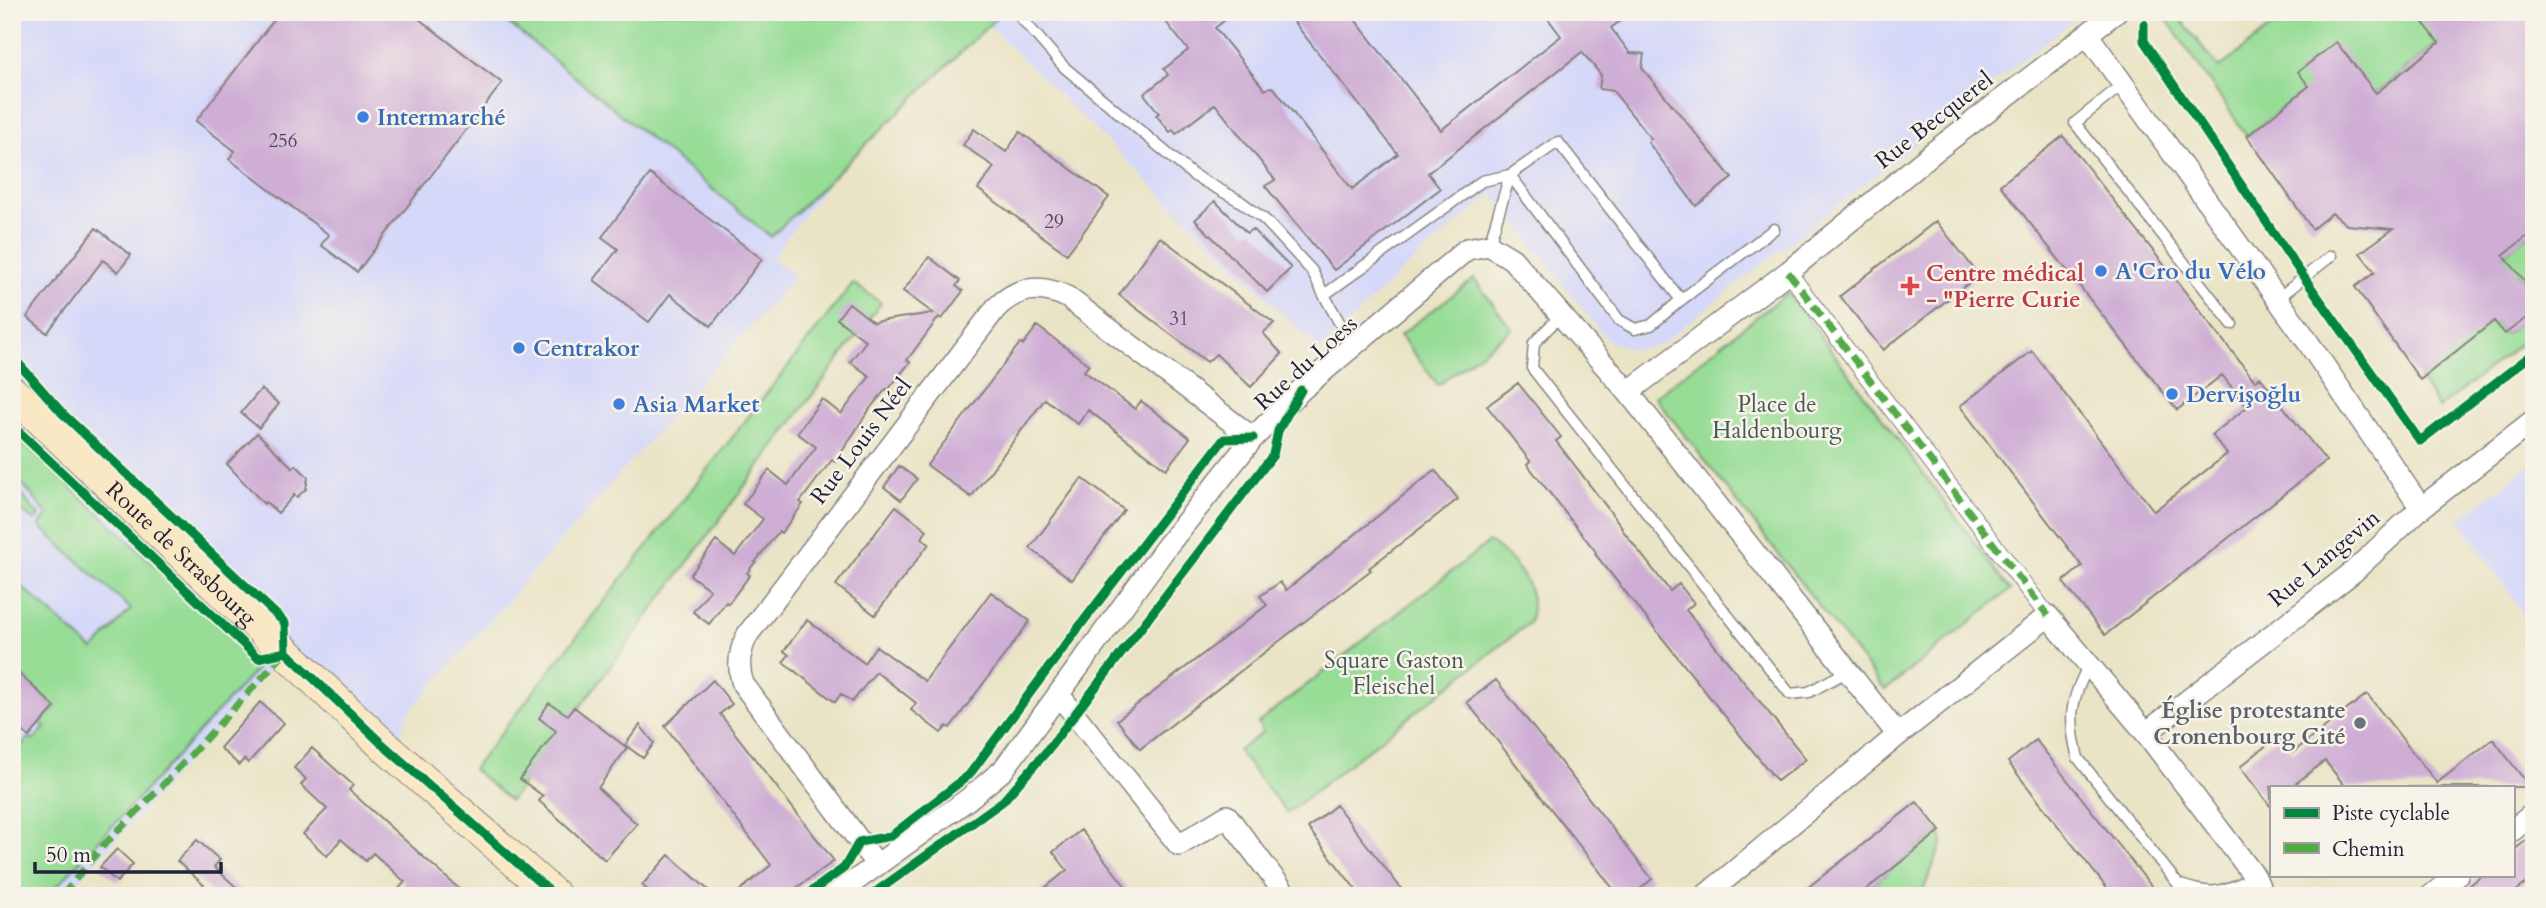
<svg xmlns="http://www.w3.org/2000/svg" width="2546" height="908" font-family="Cardo,serif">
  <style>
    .built { fill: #d5d8f9 }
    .green { fill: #97dd96; stroke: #5c8068; stroke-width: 2 }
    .building { fill: #cfaed5 }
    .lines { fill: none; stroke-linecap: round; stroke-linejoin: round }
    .service-casing { stroke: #868380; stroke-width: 13 }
    .pedestrian-casing { stroke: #868380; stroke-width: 18 }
    .minor-casing { stroke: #868380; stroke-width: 24 }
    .secondary-casing { stroke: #868380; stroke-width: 34 }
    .service { stroke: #fff; stroke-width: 10 }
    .pedestrian { stroke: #fff; stroke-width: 16 }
    .minor { stroke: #fff; stroke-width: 21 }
    .secondary { stroke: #fae7c3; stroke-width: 32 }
    .quiet { stroke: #53aa46; stroke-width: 7; stroke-dasharray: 14 7; stroke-linecap: butt }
    .cycleway-casing { stroke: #f7f3e8; stroke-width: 13 }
    .cycleway { stroke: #00873e; stroke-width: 9 }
    .shop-dot { fill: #3f7fe0; stroke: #f7f3e8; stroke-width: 2.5 }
    .health-dot { fill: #e0444e; stroke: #f7f3e8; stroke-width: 2.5 }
    .worship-dot { fill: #6b7280; stroke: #f7f3e8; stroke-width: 2.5 }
    .labels { text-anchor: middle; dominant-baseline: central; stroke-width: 5; stroke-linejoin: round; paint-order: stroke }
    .number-label { font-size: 19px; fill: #4d4562 }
    .shop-label { font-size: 23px; font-weight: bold; fill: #366cbe; stroke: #f7f3e8; text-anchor: start }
    .street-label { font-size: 23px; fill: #22223b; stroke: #f7f3e8 }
    .health-label { font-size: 23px; font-weight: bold; fill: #be3a42; stroke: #f7f3e8; text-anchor: start }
    .park-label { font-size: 23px; fill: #455a56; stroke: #f7f3e8 }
    .worship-label { font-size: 23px; font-weight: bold; fill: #5b616d; stroke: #f7f3e8; text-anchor: end }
  </style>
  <rect width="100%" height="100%" fill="#f7f3e8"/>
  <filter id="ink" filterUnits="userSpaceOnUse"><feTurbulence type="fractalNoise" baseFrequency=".0143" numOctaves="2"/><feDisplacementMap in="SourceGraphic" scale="14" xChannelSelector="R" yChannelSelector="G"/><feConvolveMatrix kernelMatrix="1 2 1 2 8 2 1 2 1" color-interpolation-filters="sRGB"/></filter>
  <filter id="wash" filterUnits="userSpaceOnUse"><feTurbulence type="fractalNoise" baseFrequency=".00686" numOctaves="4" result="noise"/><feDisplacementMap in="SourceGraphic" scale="28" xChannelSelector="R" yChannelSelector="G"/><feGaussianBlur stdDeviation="1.57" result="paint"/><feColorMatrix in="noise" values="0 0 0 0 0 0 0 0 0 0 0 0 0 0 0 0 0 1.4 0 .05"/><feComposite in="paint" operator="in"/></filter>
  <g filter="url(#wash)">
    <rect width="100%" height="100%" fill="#eae4c6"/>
    <!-- built -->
    <path class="built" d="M12 12H957L772 257 795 276 408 713 392 762 277 662 65 896H12Z
      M975 12H2083L1660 345 1634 350 1607 340 1492 193 1402 271 1320 350Z
      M2534 462V629L2459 520Z"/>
    <!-- green -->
    <path class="green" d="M504 12H992L997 17 771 237 501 17Z
      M2171 12H2192L2182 21 2219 68 2290 12H2415L2455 30 2360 105 2322 102 2297 96 2247 136 2165 17Z
      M2534 231V292L2518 273 2503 285 2488 266Z
      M1474 279 1512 329 1438 385 1400 335Z
      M853 283 881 303 510 801 473 769Z
      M1788 292 2010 590 1885 690 1655 397Z
      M2481 304 2505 334 2534 312V333L2439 408 2420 380Z
      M12 432 258 661 256 670 48 896H12V756L29 737 33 740 45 728 41 723 55 707 12 667V578L93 650 131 609 39 526 48 515 12 471Z
      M12 484 39 516 34 521 12 502Z
      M1489 542C1516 561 1541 589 1529 623L1287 813 1238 751 1263 732 1258 723Z
      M1940 831 1943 841 1921 896H1858Z"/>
    <g id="blocks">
      <!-- building -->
      <path class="building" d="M280 12H410L502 83 357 272 321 245 329 235 229 159 235 151 196 121Z
        M1158 12H1235L1215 28 1265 90 1270 87 1274 88 1352 189 1398 154 1286 12H1349L1441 130 1561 36 1543 12H1632L1611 28 1630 53 1644 54 1642 68 1732 178 1696 206 1648 142 1651 139 1613 91 1599 89 1601 75 1582 52 1428 173 1440 189 1334 270 1265 186 1275 180 1215 104 1176 134 1173 130 1170 132 1156 115 1159 113 1144 94 1168 75 1164 69 1188 50Z
        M2415 12H2534V231L2503 255 2534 292V312L2505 334 2494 321 2420 380 2355 287 2375 272 2360 253 2393 229 2347 225 2332 213 2312 229 2247 136 2309 86 2298 72 2336 42 2376 93 2439 43Z
        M974 129 1006 152 1020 132 1109 197 1067 254 978 189 994 167 963 145Z
        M2063 136 2255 381 2260 377 2326 461 2105 635 2063 582 2082 566 1960 406 2032 351 2154 511 2227 454 2212 435 2247 407 2222 375 2177 410 2000 185Z
        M650 174 762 259 711 326 670 294 649 322 594 280 618 249 602 237Z
        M1215 201 1247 233 1252 229 1291 268 1267 292 1195 220Z
        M1936 221 1979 275 1883 350 1840 296Z
        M96 228 131 255 118 272 103 260 47 333 27 317Z
        M1160 237 1274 323 1263 333 1282 354 1251 387 1216 354 1207 362 1119 295Z
        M929 257 960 281 956 286 963 291 942 319 939 317 925 336 907 360 910 362 888 390 886 389 871 407 835 462 832 460 818 478 800 502 803 504 781 533 779 531 765 549 747 573 750 575 728 604 726 602 709 624 693 612 710 590 690 575 716 541 735 556 763 519 743 504 769 470 788 485 816 447 797 433 822 399 841 414 870 376 850 362 866 341 837 319 849 303 873 322 933 313 903 291Z
        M1037 326 1089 365 1084 371 1135 409 1141 401 1190 438 1166 469 1088 410 1078 424 1045 399 971 497 927 465 1020 343 1023 345Z
        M1518 383 1561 437 1556 441 1622 527 1621 528 1670 591 1679 584 1694 603 1686 610 1806 759 1777 781 1595 554 1596 552 1527 464 1530 461 1487 406Z
        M261 389 279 404 259 428 241 413Z
        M257 433 293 468 296 465 308 477 306 489 297 497 294 495 278 513 266 502 264 504 227 464Z
        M899 466 917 479 901 500 884 487Z
        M1435 470 1458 499 1369 568 1371 570 1140 749 1117 720 1267 605 1260 596 1280 582 1286 590Z
        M1082 478 1124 510 1072 580 1030 548Z
        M896 506 927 530 922 538 929 544 875 615 836 585Z
        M991 592 1030 621 950 728 947 726 941 733 911 710 916 703 911 699 876 672 852 702 841 694 835 702 783 662 789 655 784 651 807 620 864 663 876 646 925 681Z
        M12 667 55 707 29 737 12 721Z
        M713 680 732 704 720 714 834 861 785 896H733L771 865 665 726Z
        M1496 680 1652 879 1632 896H1619L1467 702Z
        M2367 694 2437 783 2493 739 2530 787H2346L2325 761 2291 787H2271V807L2240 767 2278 736 2292 753Z
        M260 702 284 723 248 763 244 759 239 765 220 748Z
        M549 703 568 715 574 707 627 748 598 788 637 824 605 860 539 801 543 796 520 779 556 731 539 718Z
        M640 725 654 743 643 758 625 745Z
        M2036 740 2057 767 2159 896H2113L2008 762Z
        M312 748 353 785 349 790 467 896H392L405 882 373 853 366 861 341 839 327 856 303 834 327 809 301 785 306 779 294 768Z
        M1917 802 1940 831 1858 896H1797Z
        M1336 805 1357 832 1407 896H1361L1308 828Z
        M1081 830 1112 869 1133 896H1035L1067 870 1053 852Z
        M2534 834V877L2510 896H2456L2483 875H2513V851Z
        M197 840 220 860 214 867 246 896H216L177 861Z
        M117 849 133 864 117 882 100 867Z
        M669 855 715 896H654L642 885Z"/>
    </g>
  </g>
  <g filter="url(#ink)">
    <use href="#blocks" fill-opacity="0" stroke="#868380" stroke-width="2"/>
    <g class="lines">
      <defs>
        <path id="service" d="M1016 12 1064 67 1193 175 1240 201 1265 220 1312 271 1324 295 1482 181 1510 175 1619 320 1635 329 1651 325 1681 300
          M2123 84 2075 123 2232 324
          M1489 245 1510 175 1558 142 1681 300 1774 229
          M1324 295 1352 345
          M2277 299 2331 256
          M1561 315 1534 343 1532 368 1790 694 1809 692 1848 671
          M2089 665C2070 700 2068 719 2078 758L2178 884C2214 897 2221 892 2255 877"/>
        <path id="pedestrian" d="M1788 272 2048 616"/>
        <path id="minor" d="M2087 34 2299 329 2421 508
          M1059 695 1179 845 1227 816 1287 896
          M2146 733 2353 572 2421 508 2534 420
          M1898 735 1628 392 1788 272 1935 151 2116 12
          M2513 830 2534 813
          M877 865 743 684C737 666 739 651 748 634L996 308C1017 287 1040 284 1067 297L1253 438
          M834 896 967 800 1003 770 1167 546 1253 438 1301 390 1467 249 1489 245 1512 259 1628 392
          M1705 896 1898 735 2048 616 2146 733 2255 877 2263 896
          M2431 896 2457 875"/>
        <g id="secondary">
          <path id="s1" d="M12 392 381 743 555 896"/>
        </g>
      </defs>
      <!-- service casing -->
      <use href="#service" class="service-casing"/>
      <!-- pedestrian casing -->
      <use href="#pedestrian" class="pedestrian-casing"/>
      <!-- minor casing -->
      <use href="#minor" class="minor-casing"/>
      <!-- secondary casing -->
      <use href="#secondary" class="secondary-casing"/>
      <!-- service -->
      <use href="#service" class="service"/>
      <!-- pedestrian -->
      <use href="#pedestrian" class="pedestrian"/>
      <!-- minor -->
      <use href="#minor" class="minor"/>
      <!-- secondary -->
      <use href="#secondary" class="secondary"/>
      <!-- quiet -->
      <path class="quiet" d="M1788 272 2048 616
        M62 896 100 849 162 786 284 654"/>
      <defs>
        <path id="cycleway" d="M2144 24V41L2296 266 2420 441 2534 353
          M12 356 63 414 285 623 286 652
          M12 425 258 658 286 652
          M286 652 381 743 555 896
          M805 896 844 868 859 842 891 836 969 775 1082 623 1224 439 1253 438
          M870 896 1003 801 1046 752 1273 455 1278 431 1301 390"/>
      </defs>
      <!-- cycleway casing -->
      <use href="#cycleway" class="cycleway-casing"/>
      <!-- cycleway -->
      <use href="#cycleway" class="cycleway"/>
    </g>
  </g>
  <!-- markers -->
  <g class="shop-dot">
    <circle cx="363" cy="117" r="7"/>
    <circle cx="2101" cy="271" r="7"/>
    <circle cx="519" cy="348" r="7"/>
    <circle cx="2172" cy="394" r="7"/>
    <circle cx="619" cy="404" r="7"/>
  </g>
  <path class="health-dot" d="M1906.5 275.5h7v7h7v7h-7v7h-7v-7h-7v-7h7z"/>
  <circle class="worship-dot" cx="2360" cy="723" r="7"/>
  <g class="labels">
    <!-- number labels -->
    <g class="number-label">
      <text x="283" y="141">256</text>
      <text x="1054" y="222">29</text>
      <text x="1179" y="319">31</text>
    </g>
    <!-- shop labels -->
    <g class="shop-label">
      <text x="377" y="117">Intermarché</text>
      <text x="2115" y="271">A'Cro du Vélo</text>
      <text x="533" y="348">Centrakor</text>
      <text x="2186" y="394">Dervişoğlu</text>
      <text x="633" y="404">Asia Market</text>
    </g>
    <!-- street labels -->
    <g class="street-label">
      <text transform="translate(1934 120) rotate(-38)">Rue Becquerel</text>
      <text transform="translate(1306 363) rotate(-42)">Rue du Loess</text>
      <text transform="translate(861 441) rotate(-53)">Rue Louis Néel</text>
      <text stroke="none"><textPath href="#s1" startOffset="234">Route de Strasbourg</textPath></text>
      <text transform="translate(2324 558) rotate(-40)">Rue Langevin</text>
    </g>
    <!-- health labels -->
    <g class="health-label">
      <text x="1926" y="273">Centre médical<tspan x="1926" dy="26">- "Pierre Curie</tspan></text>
    </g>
    <!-- park labels -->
    <g class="park-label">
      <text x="1777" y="404">Place de<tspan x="1777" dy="26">Haldenbourg</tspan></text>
      <text x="1394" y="660">Square Gaston<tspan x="1394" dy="26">Fleischel</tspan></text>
    </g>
    <!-- worship labels -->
    <g class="worship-label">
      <text x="2346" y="710">Église protestante<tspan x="2346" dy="26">Cronenbourg Cité</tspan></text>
    </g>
  </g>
  <!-- margin -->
  <rect width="2546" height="908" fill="none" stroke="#f7f3e8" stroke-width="42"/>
  <!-- legend -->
  <rect x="2270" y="786" width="245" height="91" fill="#f7f3e8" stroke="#a29fa3" stroke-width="2"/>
  <rect x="2284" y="808" width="35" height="10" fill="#00873e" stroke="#a29fa3" stroke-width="2"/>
  <text x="2332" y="820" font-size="21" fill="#22223b">Piste cyclable</text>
  <rect x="2284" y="843" width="35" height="10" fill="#53aa46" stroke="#a29fa3" stroke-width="2"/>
  <text x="2332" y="856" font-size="21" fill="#22223b">Chemin</text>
  <!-- scale -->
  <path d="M35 862v10h186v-10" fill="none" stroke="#22223b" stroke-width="3.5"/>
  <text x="46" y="862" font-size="21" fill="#22223b" stroke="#f7f3e8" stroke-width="5" paint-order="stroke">50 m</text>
</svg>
